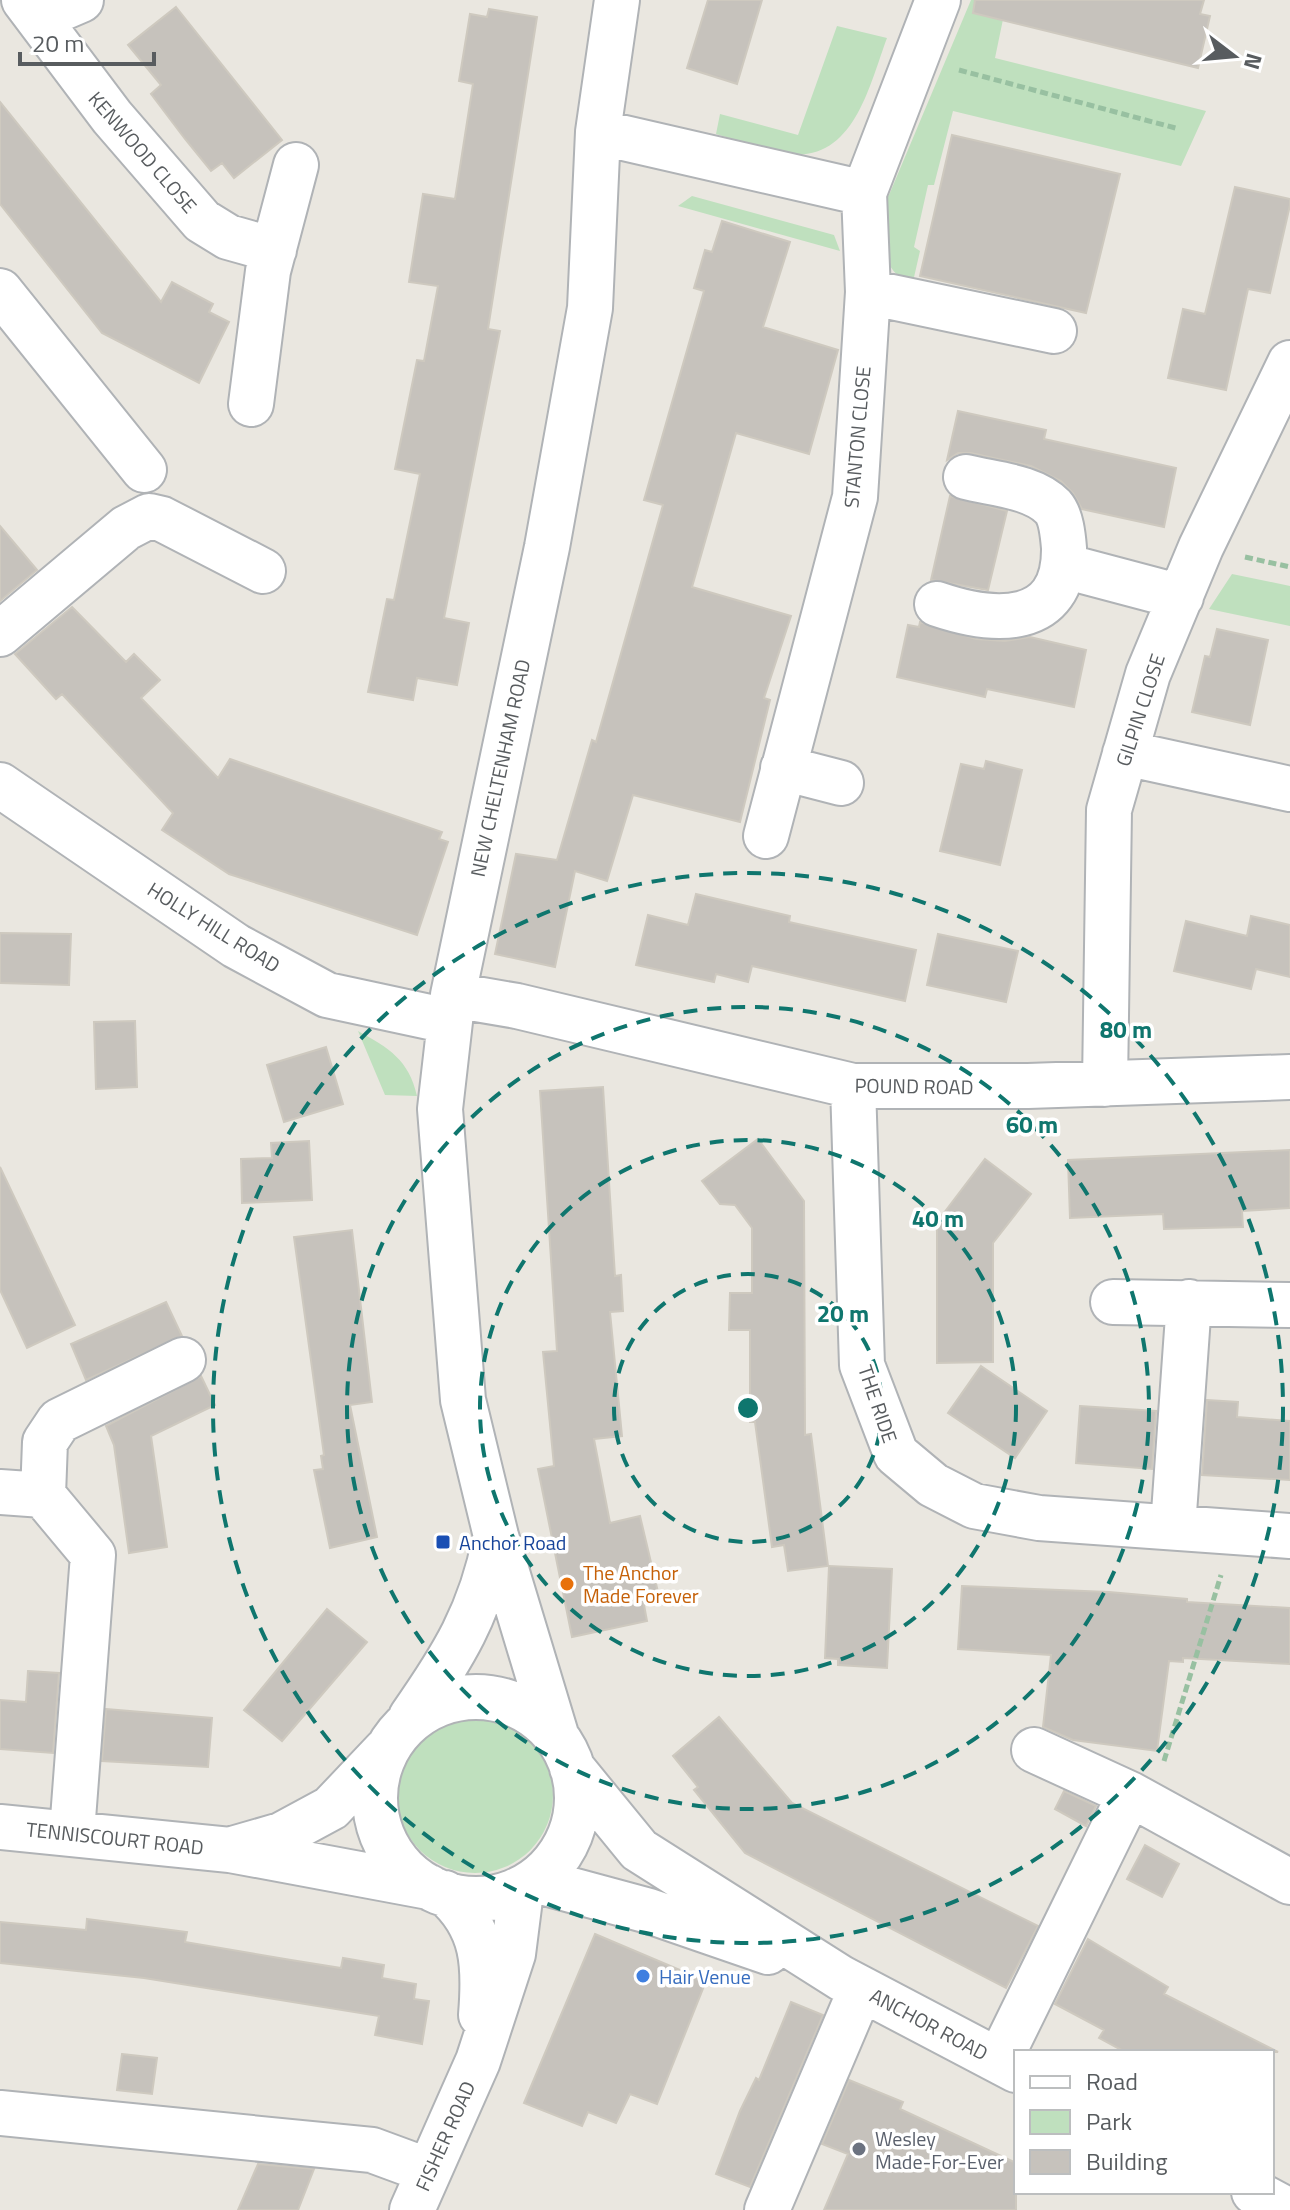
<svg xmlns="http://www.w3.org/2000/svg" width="1290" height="2210" font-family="'Titillium Web',sans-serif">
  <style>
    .green { fill: #bfe0be }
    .building { fill: #c6c2bc; stroke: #cec9bf; stroke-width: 2 }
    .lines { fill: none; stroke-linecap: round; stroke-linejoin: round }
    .minor-casing { stroke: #b0b3b6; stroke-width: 48 }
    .path { stroke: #98c0a1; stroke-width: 5; stroke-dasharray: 8 4; stroke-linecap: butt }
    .minor { stroke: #fff; stroke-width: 44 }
    .ring { fill: none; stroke: #0f766e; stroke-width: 4; stroke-dasharray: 14 10 }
    .transit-dot { fill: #1a4fb4; stroke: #fff; stroke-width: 3 }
    .food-dot { fill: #e8710a; stroke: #fff; stroke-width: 3 }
    .shop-dot { fill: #3f7fe0; stroke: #fff; stroke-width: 3 }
    .worship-dot { fill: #6b7280; stroke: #fff; stroke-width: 3 }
    .labels { text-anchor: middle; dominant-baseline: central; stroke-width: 7; stroke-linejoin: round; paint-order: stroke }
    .street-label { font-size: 20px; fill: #585c5f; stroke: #fff }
    .transit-label { font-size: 20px; fill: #164399; stroke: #fff; text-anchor: start }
    .food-label { font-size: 20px; fill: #c56008; stroke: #fff; text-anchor: start }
    .shop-label { font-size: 20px; fill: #366cbe; stroke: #fff; text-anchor: start }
    .worship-label { font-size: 20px; fill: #5b616d; stroke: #fff; text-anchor: start }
    .centre { fill: #0f766e; stroke: #fff; stroke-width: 4 }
    .ring-label { font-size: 24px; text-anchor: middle; font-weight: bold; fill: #0f766e; stroke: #fff; stroke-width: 7; stroke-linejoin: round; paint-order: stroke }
  </style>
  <rect width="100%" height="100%" fill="#eae7e0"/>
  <!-- green -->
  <path class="green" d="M971 0H1007L995 58 1206 111 1181 166 953 111 934 185H928L914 247 920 251 912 286C876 265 884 240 882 202L889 195Z
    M837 26 887 38C869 86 854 162 788 154 764 152 739 140 716 134L720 114 798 135Z
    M692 196 834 235 840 251 678 206Z
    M1232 574 1290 586V626L1209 609Z
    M358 1031C389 1048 409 1060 417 1096L385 1095Z
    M397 1795a78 78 0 1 1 156 0a78 78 0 1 1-156 0Z"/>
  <!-- building -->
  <path class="building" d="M708 0H762L737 84 687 68Z
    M975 0H1204L1200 14 1210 16 1198 68 973 13Z
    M176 7 282 140 234 178 222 163 211 171 185 139 151 94 161 85 128 45Z
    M489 9 537 17 488 329 500 331 444 618 469 623 457 685 417 678 413 700 368 692 387 599 394 600 420 474 395 469 417 360 424 361 438 286 409 282 423 194 455 199 473 84 459 81 470 14 487 17Z
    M0 102 161 302 172 282 213 304 209 312 229 322 199 383 102 333 0 204Z
    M952 135 1120 174 1086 313 920 276Z
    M1235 187 1290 199V205L1270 293 1248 289 1226 390 1168 378 1183 309 1205 314Z
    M722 221 790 242 763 327 838 350 809 454 736 433 692 587 791 616 764 698 770 700 740 822 633 795 607 881 575 871 555 967 495 954 516 854 557 860 592 740 596 742 663 505 644 500 704 291 694 288 705 250 712 252Z
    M958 411 1046 430 1044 439 1176 468 1164 527 1082 509 1073 493 1061 481 1031 466 971 453H958L947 460Z
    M950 496 1007 511 988 590 931 580Z
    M0 526 37 570 0 601Z
    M72 607 126 662 134 654 160 680 141 698 218 778 230 759 442 832 439 839 448 842 417 935 229 874 162 830 173 813 62 694 56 699 15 654Z
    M920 622 976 639 1005 641 1030 637 1086 650 1074 707 987 689 985 697 897 677 908 625 919 627Z
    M1217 629 1268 640 1250 725 1192 712 1205 656 1210 657Z
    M986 761 1022 770 1000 865 940 851 961 764 984 769Z
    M696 894 790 916 789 922 916 950 905 1001 752 966 748 982 716 974 714 982 636 965 648 915 688 925Z
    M1251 916 1290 925V977L1256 969 1251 989 1174 971 1186 921 1247 936Z
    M0 933 71 934 69 985 0 983Z
    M938 934 1018 951 1006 1002 927 985Z
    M135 1021 137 1087 96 1089 94 1022Z
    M326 1047 343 1104 284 1122 267 1065Z
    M603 1087 615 1276 621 1275 623 1311 610 1312 622 1436 594 1439 610 1523 640 1516 658 1592 642 1594 647 1621 572 1637 538 1469 554 1466 543 1352 557 1351 540 1091Z
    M758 1139 804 1201 805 1435 811 1434 828 1566 788 1571 784 1545 772 1547 755 1422H750V1330H729L730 1293H752V1228L735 1205 720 1204 702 1181Z
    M309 1141 312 1200 242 1203 241 1159 272 1158 271 1143Z
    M1290 1150V1208L1242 1211 1243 1227 1164 1229 1163 1214 1070 1218 1068 1160Z
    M985 1159 1031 1194 993 1243V1362L937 1363V1222Z
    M0 1167 75 1325 27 1348 0 1290Z
    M352 1230 372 1402 350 1405 377 1537 330 1548 314 1470 323 1469 321 1456 324 1455 294 1237Z
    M166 1302 182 1336 86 1380 71 1344Z
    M981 1366 1047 1411 1015 1458 948 1413Z
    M201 1376 215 1405 151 1436 167 1547 129 1553 114 1445 106 1426Z
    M1207 1400 1238 1402 1237 1417 1290 1421V1480L1202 1475Z
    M1080 1406 1156 1411 1152 1469 1076 1463Z
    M829 1566 892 1569 887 1668 838 1665V1659L825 1658Z
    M962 1586 1109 1592 1187 1599V1602L1290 1608V1664L1183 1658V1662L1169 1661 1157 1751 1073 1740 1043 1727 1051 1655 958 1649Z
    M327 1609 367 1642 282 1741 244 1710Z
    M28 1671 59 1673 53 1753 0 1749V1700L26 1702Z
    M106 1709 212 1718 208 1767 102 1761Z
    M719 1717 792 1803 1038 1926 1006 1988 745 1853 694 1790 698 1787 673 1756Z
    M1064 1791 1096 1806 1086 1826 1055 1809Z
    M1145 1845 1179 1864 1162 1897 1127 1879Z
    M87 1919 187 1932 185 1942 291 1960 341 1968 343 1958 384 1965 382 1978 416 1984 414 1999 429 2001 422 2044 375 2035 379 2016 144 1978 0 1963V1922L86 1930Z
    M595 1934 706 1981 657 2104 630 2094 616 2123 588 2112 582 2126 524 2103Z
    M1088 1939 1168 1987 1164 1994 1278 2052H1125L1099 2038 1104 2030 1055 2004Z
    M791 2002 823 2015 750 2187 716 2174 740 2111 756 2078 759 2080Z
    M122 2054 157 2058 152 2094 117 2090Z
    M849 2080 903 2102 900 2109 1016 2163V2210H824L848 2154 822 2144Z
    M258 2164 314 2169 298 2210H238Z"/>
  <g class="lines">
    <defs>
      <path id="minor" d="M24 0 112 117 202 221 228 237 274 250
        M39 18 81 0
        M598 132 864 193
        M0 291 144 470
        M868 292 1054 331
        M251 404 268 271 296 165
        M1064 566 1181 597
        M937 604C993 623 1065 629 1064 548 1063 536 1061 516 1053 507 1033 486 993 484 966 477
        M0 634 126 528 149 516 162 519 263 571
        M1125 753 1290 789
        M783 768 841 783
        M0 785 236 946 327 995 448 1021
        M766 836 855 497 868 292 864 193 938 0
        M453 995 517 1006 853 1086H1028L1290 1077
        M1105 1084 1109 810 1148 674 1201 547 1290 363
        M853 1086 862 1365 896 1454 933 1485 974 1506 1039 1518 1290 1536
        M1113 1302 1290 1305
        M0 1492 43 1495 93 1555 72 1832
        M43 1495 45 1442 59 1421 183 1360
        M1173 1527 1189 1302
        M375 1798a101 101 0 1 1 202 0a101 101 0 1 1-202 0Z
        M411 1717C453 1657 481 1612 495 1539
        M557 1738 496 1536 463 1400 440 1109 453 995 547 547 590 308 598 132 617 0
        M1034 1750 1130 1794 1290 1882
        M572 1768 639 1850 841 1978 1016 2070
        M0 1827 230 1850 429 1887
        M236 1848 281 1835 331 1808 386 1750
        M538 1881 649 1911 768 1952
        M445 1893C484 1927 485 1966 481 2015
        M999 2061 1130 1794
        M0 2113 372 2150 429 2171
        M1254 2192 1287 2210
        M412 2210 478 2061 513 1954 521 1891
        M767 2210 861 1989"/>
    </defs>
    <!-- minor casing -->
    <use href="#minor" class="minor-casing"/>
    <!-- path -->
    <path class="path" d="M959 70 1179 129
      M1245 557 1290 567
      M1164 1761 1221 1575"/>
    <!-- minor -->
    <use href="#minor" class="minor"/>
  </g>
  <!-- distance rings -->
  <g class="ring">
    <circle cx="748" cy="1408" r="134"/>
    <circle cx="748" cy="1408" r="268"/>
    <circle cx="748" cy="1408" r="401"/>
    <circle cx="748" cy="1408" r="535"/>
  </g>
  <!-- markers -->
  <rect class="transit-dot" x="435" y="1534" width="16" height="16" rx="4"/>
  <circle class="food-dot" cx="567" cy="1584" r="8"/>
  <circle class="shop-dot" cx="643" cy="1976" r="8"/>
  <circle class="worship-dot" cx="859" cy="2149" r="8"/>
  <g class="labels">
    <!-- street labels -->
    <g class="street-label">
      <text transform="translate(143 152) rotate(49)">KENWOOD CLOSE</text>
      <text transform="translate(857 437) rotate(-85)">STANTON CLOSE</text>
      <text transform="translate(1140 710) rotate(-72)">GILPIN CLOSE</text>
      <text transform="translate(500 768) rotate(-78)">NEW CHELTENHAM ROAD</text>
      <text transform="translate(214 927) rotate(32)">HOLLY HILL ROAD</text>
      <text transform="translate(914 1086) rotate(1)">POUND ROAD</text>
      <text transform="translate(878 1404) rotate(71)">THE RIDE</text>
      <text transform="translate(115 1838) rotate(6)">TENNISCOURT ROAD</text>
      <text transform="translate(929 2024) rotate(28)">ANCHOR ROAD</text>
      <text transform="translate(445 2136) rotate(-66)">FISHER ROAD</text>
    </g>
    <!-- transit labels -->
    <g class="transit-label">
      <text x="459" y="1542">Anchor Road</text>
    </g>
    <!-- food labels -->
    <g class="food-label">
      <text x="583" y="1572">The Anchor<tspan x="583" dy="23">Made Forever</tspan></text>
    </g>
    <!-- shop labels -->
    <g class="shop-label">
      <text x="659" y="1976">Hair Venue</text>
    </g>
    <!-- worship labels -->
    <g class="worship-label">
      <text x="875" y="2138">Wesley<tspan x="875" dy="23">Made-For-Ever</tspan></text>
    </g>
  </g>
  <circle cx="748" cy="1408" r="12" class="centre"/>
  <g class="ring-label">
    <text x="1126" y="1038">80 m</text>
    <text x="1032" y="1133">60 m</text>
    <text x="938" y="1227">40 m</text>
    <text x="843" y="1322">20 m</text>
  </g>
  <!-- legend -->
  <rect x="1014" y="2050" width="260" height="144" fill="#ffffff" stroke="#bcbebf" stroke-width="2"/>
  <rect x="1030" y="2076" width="40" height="12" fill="#ffffff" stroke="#bcbebf" stroke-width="2"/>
  <text x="1086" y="2090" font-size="24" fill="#585c5f">Road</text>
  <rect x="1030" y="2110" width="40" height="24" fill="#bfe0be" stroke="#bcbebf" stroke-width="2"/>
  <text x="1086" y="2130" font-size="24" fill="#585c5f">Park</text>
  <rect x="1030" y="2150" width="40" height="24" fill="#c6c2bc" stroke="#bcbebf" stroke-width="2"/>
  <text x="1086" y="2170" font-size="24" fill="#585c5f">Building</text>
  <!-- north arrow -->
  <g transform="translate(1234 56) rotate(106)" stroke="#ffffff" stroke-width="6" paint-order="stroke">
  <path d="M0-6L14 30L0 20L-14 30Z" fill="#585c5f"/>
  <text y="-12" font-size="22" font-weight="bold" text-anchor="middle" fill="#585c5f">N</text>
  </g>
  <!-- scale -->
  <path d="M20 52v12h134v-12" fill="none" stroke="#585c5f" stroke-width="4"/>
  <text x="32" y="52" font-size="24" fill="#585c5f" stroke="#ffffff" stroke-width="6" paint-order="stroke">20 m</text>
</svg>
